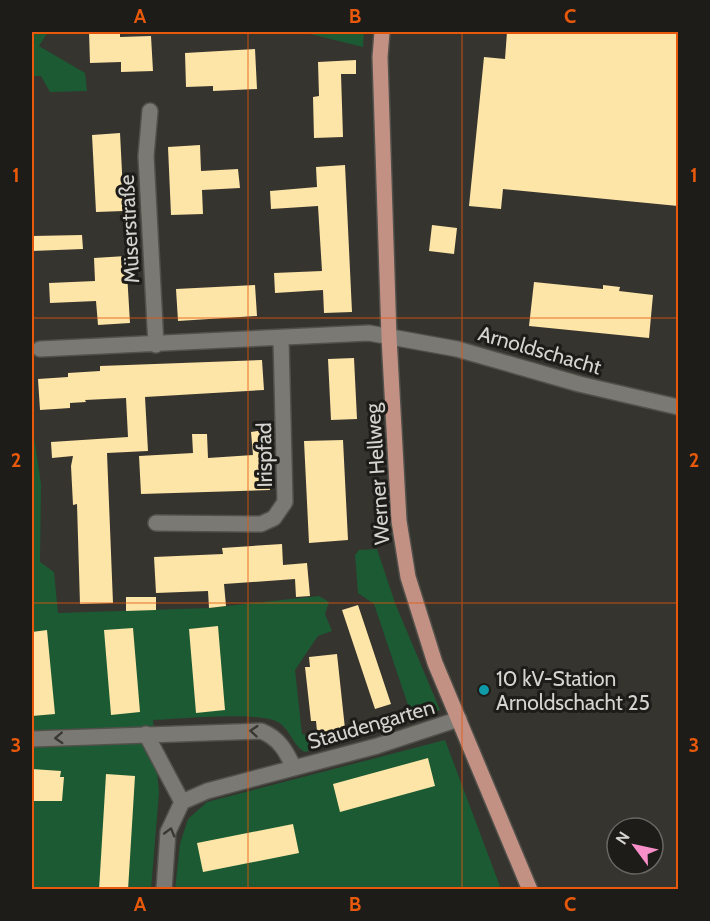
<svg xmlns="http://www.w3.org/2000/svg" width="710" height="921" font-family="Cabin,sans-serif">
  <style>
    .green { fill: #1b5a33 }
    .building { fill: #fde4a7 }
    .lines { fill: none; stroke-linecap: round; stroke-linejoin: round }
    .minor-casing { stroke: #51504b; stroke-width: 18 }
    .major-casing { stroke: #51504b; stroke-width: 18 }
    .minor { stroke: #7b7973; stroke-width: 15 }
    .major { stroke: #c29183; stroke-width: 15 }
    .oneway { stroke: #393834 }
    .grid { fill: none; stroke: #e8590c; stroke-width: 1.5; stroke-opacity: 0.55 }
    .culture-dot { fill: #0f9aa8; stroke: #1d1c19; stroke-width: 2 }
    .labels { text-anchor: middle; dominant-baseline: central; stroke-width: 6; stroke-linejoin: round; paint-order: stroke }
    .street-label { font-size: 21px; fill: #d5d4d0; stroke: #1d1c19 }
    .poi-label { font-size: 21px; fill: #d5d4d0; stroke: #1d1c19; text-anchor: start }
    .neatline { fill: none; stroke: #e8590c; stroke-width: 2 }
    .grid-label { font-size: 20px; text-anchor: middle; font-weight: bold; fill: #e8590c }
  </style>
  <rect width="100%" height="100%" fill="#36342f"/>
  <!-- green -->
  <path class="green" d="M32 32H48L39 46 85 73 87 91 50 92 41 76H32Z
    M302 32H364L363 47Z
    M32 423 41 484 40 562 54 572 58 613 209 608 319 596 329 602 325 614 332 631 318 636 295 670 302 734 312 737 314 749 305 752C294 747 290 729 278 722 260 711 178 719 153 720L159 793 151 889H32Z
    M377 549 395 603 440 710 413 720 374 604 358 593 355 555 359 550Z
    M445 740 501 889 175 890 180 844 188 819 207 802Z"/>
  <!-- building -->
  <path class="building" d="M89 32H120V37L151 36 153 71 121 72V62L90 63Z
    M507 32H678V206L503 189 501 209 469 206 484 57 505 59Z
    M255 49 257 89 213 91V86L186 87 185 53Z
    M356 60V74H341L343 137 314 138 313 97 319 96 318 62Z
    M120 133 124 211 96 212 92 135Z
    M200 145 201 171 238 169 240 188 202 190 203 214 171 215 168 147Z
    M345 165 352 312 324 313 323 290 275 293 274 273 322 271 318 206 271 209 270 191 317 187 316 167Z
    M432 225 457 228 454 254 429 251Z
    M82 235 83 249 32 251V236Z
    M126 256 130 323 98 325 96 301 50 303 49 283 95 281 94 258Z
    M534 282 603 289V285L620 287 619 291 653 295 649 338 529 326Z
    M255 285 257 316 178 321 176 289Z
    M354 358 357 419 331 420 328 359Z
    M262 360 264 390 145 397 148 451 107 453 113 603 80 604 77 504 73 505 71 466 73 456 52 458 51 442 128 437 126 398 85 400 86 402 70 403V408L40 410 38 379 68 377V373L100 371V366Z
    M265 430 270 490 141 494 139 456 193 453 192 434H207L208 458 253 455 251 432Z
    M343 440 348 540 309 543 304 441Z
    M282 544 283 565 307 563 310 596 296 597 295 579 224 584 226 606 209 608 208 591 156 593 154 557 223 554 222 548Z
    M126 597H156V610L126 611Z
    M358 605 391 704 375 709 342 610Z
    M218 626 225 710 196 713 189 629Z
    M133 628 140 712 111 715 104 630Z
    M47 630 55 714 32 716V632Z
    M337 654 346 738 318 741 316 721H311L305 667H310L309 657Z
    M428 758 435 786 340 812 333 784Z
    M32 769 61 771 60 777H64L62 801H32Z
    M106 774 135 776 128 890H99Z
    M293 824 299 853 203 872 197 843Z"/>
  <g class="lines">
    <defs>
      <path id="minor" d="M150 111 146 156 156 345
        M40 349 369 333 457 349 579 384 678 407
        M156 523 261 524 274 518 285 502 281 339
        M146 734 182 802
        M32 739 261 731C279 738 286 751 294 768
        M164 890 168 832 182 802 207 791 377 746 459 719"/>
      <path id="major" d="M382 32 380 57 389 337 399 521 408 577 435 663 530 890"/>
    </defs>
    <!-- minor casing -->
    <use href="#minor" class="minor-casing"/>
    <!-- major casing -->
    <use href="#major" class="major-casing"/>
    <!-- minor -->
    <use href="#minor" class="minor"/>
    <!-- major -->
    <use href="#major" class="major"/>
  </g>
  <!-- one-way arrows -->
  <defs><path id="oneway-chevron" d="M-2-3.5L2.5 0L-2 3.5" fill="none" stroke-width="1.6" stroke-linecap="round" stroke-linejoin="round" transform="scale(1.5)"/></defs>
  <g class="oneway">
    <use href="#oneway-chevron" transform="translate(254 731) rotate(-175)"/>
    <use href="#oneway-chevron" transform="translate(59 738) rotate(177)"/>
    <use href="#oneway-chevron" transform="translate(170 832) rotate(-74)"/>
  </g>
  <!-- grid -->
  <path class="grid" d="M248 32V890M462 32V890M32 318H678M32 603H678"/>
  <!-- markers -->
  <circle class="culture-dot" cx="484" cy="690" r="6"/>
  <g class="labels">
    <!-- street labels -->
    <g class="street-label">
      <text transform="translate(129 229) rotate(-93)">Müserstraße</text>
      <text transform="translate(540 350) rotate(16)">Arnoldschacht</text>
      <text transform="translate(264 455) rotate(-91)">Irispfad</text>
      <text transform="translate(377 474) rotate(-94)">Werner Hellweg</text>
      <text transform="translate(371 724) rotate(-16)">Staudengarten</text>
    </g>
    <!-- poi labels -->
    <g class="poi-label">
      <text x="496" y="678">10 kV-Station<tspan x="496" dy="24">Arnoldschacht 25</tspan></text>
    </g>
  </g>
  <!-- border -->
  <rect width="710" height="921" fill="none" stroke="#1d1c19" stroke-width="66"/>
  <!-- north arrow -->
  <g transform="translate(635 846) rotate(303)"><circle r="28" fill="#1d1c19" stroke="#676662" stroke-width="1.5"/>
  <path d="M0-4.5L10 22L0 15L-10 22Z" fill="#f98fc9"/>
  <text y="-9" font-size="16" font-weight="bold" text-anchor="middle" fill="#d5d4d0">N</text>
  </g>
  <rect x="33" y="33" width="644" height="855" class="neatline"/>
  <g class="grid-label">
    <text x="140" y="23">A</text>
    <text x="355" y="23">B</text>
    <text x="570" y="23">C</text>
    <text x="16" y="182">1</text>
    <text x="694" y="182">1</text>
    <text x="16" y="467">2</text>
    <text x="694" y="467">2</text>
    <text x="16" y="752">3</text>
    <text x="694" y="752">3</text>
    <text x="140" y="911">A</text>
    <text x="355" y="911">B</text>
    <text x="570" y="911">C</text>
  </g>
</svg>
